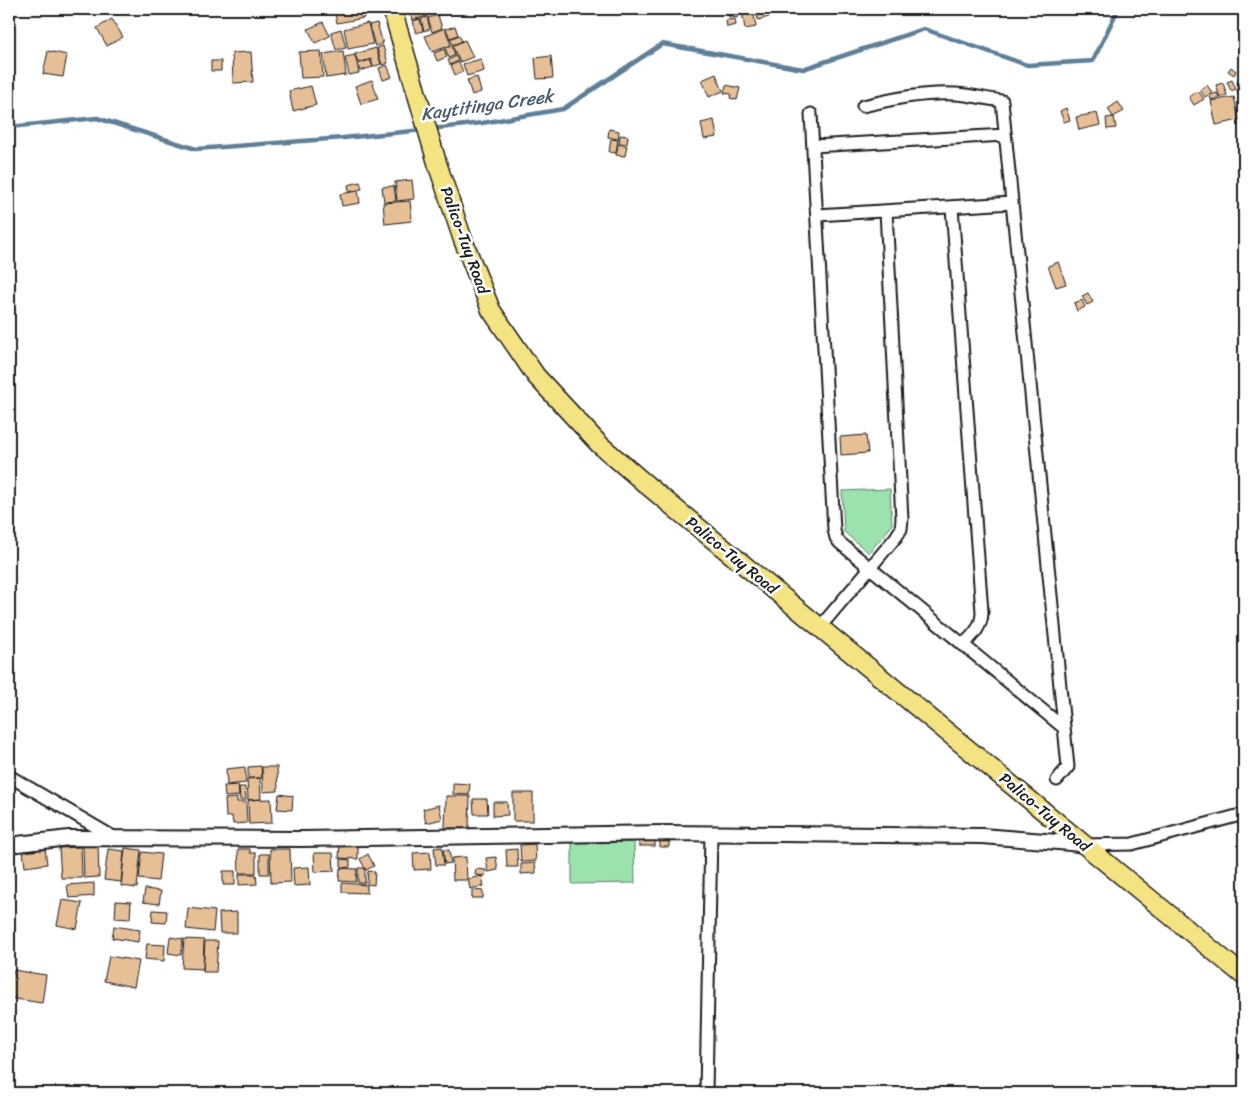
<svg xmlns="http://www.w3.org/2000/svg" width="1253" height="1102" font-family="Sriracha,sans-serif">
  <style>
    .green { fill: #9be2af; stroke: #5c7f66 }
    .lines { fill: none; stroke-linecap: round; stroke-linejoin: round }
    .stream { stroke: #5e7f96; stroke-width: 4.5 }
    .building { fill: #e6bf97; stroke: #1c1c1c }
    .minor-casing { stroke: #1c1c1c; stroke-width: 15 }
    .tertiary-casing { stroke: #1c1c1c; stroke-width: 18 }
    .primary-casing { stroke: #1c1c1c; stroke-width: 21 }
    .minor { stroke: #fff; stroke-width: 11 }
    .tertiary { stroke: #fff; stroke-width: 14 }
    .primary { stroke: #f4e382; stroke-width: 18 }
    .labels { text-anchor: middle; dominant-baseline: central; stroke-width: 5; stroke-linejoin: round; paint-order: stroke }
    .street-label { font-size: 16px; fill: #1c1c1c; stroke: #fff }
    .water-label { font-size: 18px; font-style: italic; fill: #485e6e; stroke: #fff }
  </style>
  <rect width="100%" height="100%" fill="#fff"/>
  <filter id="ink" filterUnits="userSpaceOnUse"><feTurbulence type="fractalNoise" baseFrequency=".02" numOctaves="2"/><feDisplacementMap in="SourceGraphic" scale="10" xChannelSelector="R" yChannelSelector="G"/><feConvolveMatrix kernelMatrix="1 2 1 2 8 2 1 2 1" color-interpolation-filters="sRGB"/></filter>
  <g filter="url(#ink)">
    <!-- green -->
    <path class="green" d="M890 489 892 525 869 553 844 532 842 491Z
      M634 842 635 883 572 884V843Z"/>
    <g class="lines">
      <!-- stream -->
      <path class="stream" d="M9 127 97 118 196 149 343 138 423 130
        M431 129 482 123 563 109 662 44 803 69 924 29 1027 65 1093 61 1118 9"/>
    </g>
    <!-- building -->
    <path class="building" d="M334 9H363L364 18 337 23Z
      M409 9H432L434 14 412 20Z
      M727 9 734 10V12L738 13 737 18 728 16Z
      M756 9H767L769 17 758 20Z
      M753 10 756 27 745 29 742 12Z
      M438 15 442 28 432 32 428 18Z
      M427 17 430 29 424 31 421 19Z
      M112 19 123 37 107 46 97 28Z
      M420 19 423 31 416 33 413 21Z
      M735 19 736 25 727 27 726 20Z
      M323 22 330 36 315 43 308 29Z
      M368 23 373 44 348 49 344 29Z
      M377 23 383 44 375 46 369 25Z
      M455 26 458 35 450 38 446 29Z
      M445 28 451 45 432 52 425 36Z
      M341 29 346 48 336 50 331 32Z
      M459 35 462 41 453 45 450 39Z
      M465 40 473 57 460 62 452 46Z
      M383 46 388 63 382 65 377 48Z
      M452 46 455 55 449 58 445 48Z
      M376 48 381 64 373 67 371 59 358 63 355 54Z
      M444 49 447 57 437 61 434 53Z
      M48 51 67 55 63 77 43 74Z
      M321 51 323 77 301 78 299 52Z
      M343 51 346 75 326 78 323 54Z
      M251 52 253 82 233 83 232 53Z
      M355 55 359 73 349 75 345 57Z
      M456 56 458 61 450 65 448 60Z
      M551 56 553 78 537 79 535 58Z
      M481 59 484 71 467 76 463 64Z
      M370 60 373 67 360 71 358 64Z
      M211 61H221V71H211Z
      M459 62 463 72 455 75 451 65Z
      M387 65 392 77 383 80 379 68Z
      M1231 67 1236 71 1234 75 1228 71Z
      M716 74 723 91 709 97 702 80Z
      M477 77 481 92 472 95 467 80Z
      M1244 79V86L1239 87 1237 82Z
      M372 80 378 99 361 104 355 86Z
      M1232 80 1236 89 1231 91 1227 82Z
      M1223 83 1227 95 1220 98 1216 85Z
      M726 85 740 88 737 100 730 98 731 94 724 93Z
      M1207 85 1212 93 1205 97 1200 90Z
      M311 86 316 105 293 111 289 91Z
      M1244 87V98L1240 100 1237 90Z
      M1198 91 1204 99 1194 105 1189 97Z
      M1217 93 1219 98 1211 100 1210 95Z
      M1234 97 1239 120 1216 125 1211 101Z
      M1118 102 1124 111 1113 117 1108 109Z
      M1066 108 1070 120 1064 122 1060 111Z
      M1097 113 1100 125 1079 130 1076 117Z
      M1114 117 1116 128 1107 129 1106 118Z
      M714 120 717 137 704 139 701 123Z
      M609 129 619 131 618 139 608 137Z
      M620 135 628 136 627 144 619 143Z
      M611 139 618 140 616 153 609 152Z
      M618 144 627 146 625 156 616 155Z
      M412 180 414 199 397 201 395 182Z
      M360 182 362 189 349 192 348 185Z
      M394 186 396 201 384 202 382 187Z
      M358 191 360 203 342 206 340 194Z
      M410 201 412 221 385 224 383 203Z
      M1058 262 1066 284 1056 287 1048 266Z
      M1088 293 1093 302 1087 305 1082 296Z
      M1082 300 1085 307 1077 311 1074 303Z
      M866 435 868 453 841 455 840 437Z
      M261 766 262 778H248V767Z
      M245 767 246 783 227 785 226 769Z
      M262 767H277L278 791 263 792Z
      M260 778 261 799 248 800 247 779Z
      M453 783 470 784 469 795 453 794Z
      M238 785 239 796 225 797 224 786Z
      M239 787H245L246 800H240Z
      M9 793H12V810H9Z
      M513 793H533V821H513Z
      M279 794 293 796 292 810 277 809Z
      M446 796H470L469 828H445Z
      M237 798V802H246L247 823 233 824 232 816 226 817 225 799Z
      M271 799 272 823 249 824 248 800Z
      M473 799H487L488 814H474Z
      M493 802H507L508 815 493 816Z
      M439 805 442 819 426 823 423 809Z
      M9 814H14L13 834H9Z
      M639 839H655V846H639Z
      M660 839H669V847H660Z
      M340 843 358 844V859L339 858Z
      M535 844 536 861 521 862 520 845Z
      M98 845 99 877 84 878 83 846Z
      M81 847 82 878H61L59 848Z
      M442 847 444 865H436L434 848Z
      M45 848 47 864 25 867 23 850Z
      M125 848 141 850 137 888 121 886Z
      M108 849 124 851 121 882 104 880Z
      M238 849H250V853H256V873H239Z
      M270 849H290L291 882 271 883Z
      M517 849 518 867H507L506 850Z
      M443 850H449L451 863 445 864Z
      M142 852 161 854 158 881 139 879Z
      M430 852 431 869 414 870 413 853Z
      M314 853H333L334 871 315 872Z
      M260 854H269V874H260Z
      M368 854 374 866 366 870 360 859Z
      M466 857 467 880H453L452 858Z
      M496 857 498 870 488 872 486 858Z
      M341 859 350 860V867L341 868Z
      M535 863 536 873 521 874V864Z
      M309 867 310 885 294 886 293 868Z
      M340 868 357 869 356 882 339 881Z
      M358 868H365V883H358Z
      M476 869 486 870 485 876 475 875Z
      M223 871H235V885H223Z
      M368 871 375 872 374 885 367 884Z
      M239 874H256L257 884 239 885Z
      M482 876 484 886 470 889 468 879Z
      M94 883V896L69 898 67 885Z
      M342 883 367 885V893L342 892Z
      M145 889 161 891 159 904 143 902Z
      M472 890 483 891V898H472Z
      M62 900 82 903 77 929 57 925Z
      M116 901 131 902 130 919 115 918Z
      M188 908 215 911 213 932 186 929Z
      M153 910 167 911 166 923 152 922Z
      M237 912V933H220L219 913Z
      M114 926 140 930 138 942 112 938Z
      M170 937 183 939 181 955 168 953Z
      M184 939 204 940 203 969 182 968Z
      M205 941H218L216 972H203Z
      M147 944 165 945 164 961 145 959Z
      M109 956 139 961 134 987 104 981Z
      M13 970 46 975 42 1003 9 998Z"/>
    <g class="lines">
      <defs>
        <path id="minor" d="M863 106C893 99 924 92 956 94 971 95 987 99 1002 101L1068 767 1057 780
          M811 114 834 530 836 538 840 543 1064 728
          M813 146 1005 135
          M952 207 982 612C982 627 973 635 963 645
          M817 215 1012 203
          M820 627 896 537 901 529 902 519 886 211
          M9 776 115 838
          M1084 845 1132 844 1244 814
          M706 1093 711 833"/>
        <path id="tertiary" d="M9 845 69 838 303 839 663 833 982 836 1071 843 1084 845"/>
        <path id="primary" d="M392 9 438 166 463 240 491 310 536 376 599 444 648 486 1244 976"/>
      </defs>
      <!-- minor casing -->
      <use href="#minor" class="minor-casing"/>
      <!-- tertiary casing -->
      <use href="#tertiary" class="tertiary-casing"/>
      <!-- primary casing -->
      <use href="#primary" class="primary-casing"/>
      <!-- minor -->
      <use href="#minor" class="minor"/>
      <!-- tertiary -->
      <use href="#tertiary" class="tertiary"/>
      <!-- primary -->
      <use href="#primary" class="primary"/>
    </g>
  </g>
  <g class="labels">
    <!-- street labels -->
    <g class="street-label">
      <text transform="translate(465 240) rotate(70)">Palico-Tuy Road</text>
      <text transform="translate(732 555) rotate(39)">Palico-Tuy Road</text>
      <text transform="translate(1045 812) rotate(40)">Palico-Tuy Road</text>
    </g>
    <!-- water labels -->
    <g class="water-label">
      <text transform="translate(487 105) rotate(-8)">Kaytitinga Creek</text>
    </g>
  </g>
  <!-- margin -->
  <rect width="1253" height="1102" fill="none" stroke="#fff" stroke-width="30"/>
  <rect x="15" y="15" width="1223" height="1072" fill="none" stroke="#1c1c1c" stroke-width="2" filter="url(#ink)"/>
</svg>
